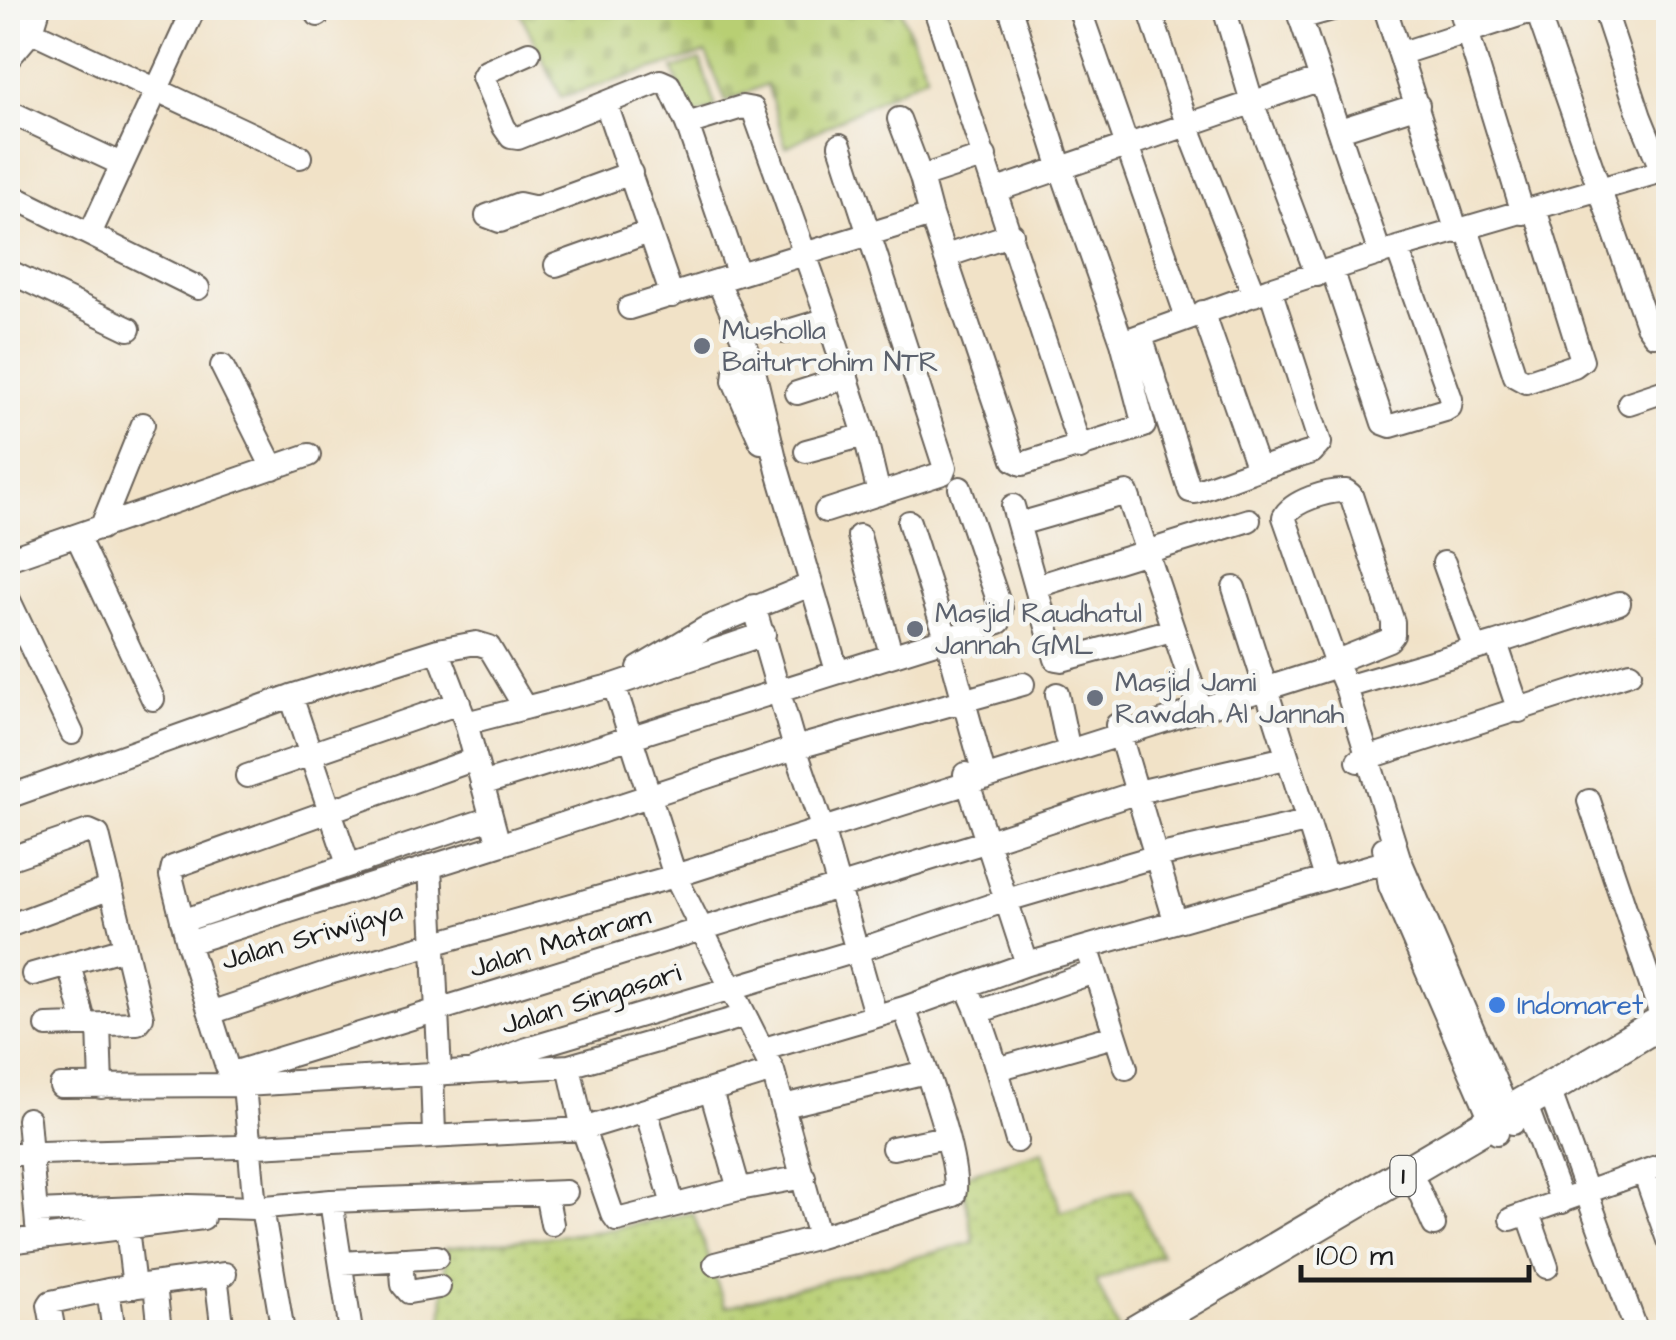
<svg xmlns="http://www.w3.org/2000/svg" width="1676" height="1340" font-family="'Architects Daughter',sans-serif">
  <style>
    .grass { fill: url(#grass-dots); stroke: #6a7648; stroke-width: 2.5 }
    .cemetery { fill: url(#cemetery-stones); stroke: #6a7648; stroke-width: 2.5 }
    .pitch { fill: #b8cf73; stroke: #6a7648; stroke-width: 2.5 }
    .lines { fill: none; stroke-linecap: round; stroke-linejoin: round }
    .minor-casing { stroke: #676158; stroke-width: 26 }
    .highway-casing { stroke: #676158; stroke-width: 36 }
    .minor { stroke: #fff; stroke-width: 22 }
    .highway { stroke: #fff; stroke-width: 32 }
    .worship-dot { fill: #6b7280; stroke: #f6f6f2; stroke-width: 4 }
    .shop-dot { fill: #3f7fe0; stroke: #f6f6f2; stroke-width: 4 }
    .labels { text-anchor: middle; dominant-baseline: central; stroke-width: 9; stroke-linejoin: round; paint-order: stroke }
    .shield { fill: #f6f6f2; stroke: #5d5d5c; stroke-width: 2.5 }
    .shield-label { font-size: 25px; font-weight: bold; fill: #1c1c1c }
    .worship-label { font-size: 28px; fill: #5b616d; stroke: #f6f6f2; text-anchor: start }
    .street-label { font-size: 28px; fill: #1c1c1c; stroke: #f6f6f2 }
    .shop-label { font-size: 28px; fill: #366cbe; stroke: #f6f6f2; text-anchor: start }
  </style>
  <defs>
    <pattern id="grass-dots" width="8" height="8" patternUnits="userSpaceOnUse" patternTransform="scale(2.5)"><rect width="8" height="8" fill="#b8cf73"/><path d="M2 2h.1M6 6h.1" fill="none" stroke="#9eb163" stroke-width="1.8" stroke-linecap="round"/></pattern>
    <pattern id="cemetery-stones" width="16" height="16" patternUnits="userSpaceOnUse" patternTransform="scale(2.5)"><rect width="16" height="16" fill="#b8cf73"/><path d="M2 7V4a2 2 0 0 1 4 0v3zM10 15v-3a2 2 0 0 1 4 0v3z" fill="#9eb163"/></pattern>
  </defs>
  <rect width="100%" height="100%" fill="#f6f6f2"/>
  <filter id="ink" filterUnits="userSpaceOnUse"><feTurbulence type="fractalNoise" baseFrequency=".01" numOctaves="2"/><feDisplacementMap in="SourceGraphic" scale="20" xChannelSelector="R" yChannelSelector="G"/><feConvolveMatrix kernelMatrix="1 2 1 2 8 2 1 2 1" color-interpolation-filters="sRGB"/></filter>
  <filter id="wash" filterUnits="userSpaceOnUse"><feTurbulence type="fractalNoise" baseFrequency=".0048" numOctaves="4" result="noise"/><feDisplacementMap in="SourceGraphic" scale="40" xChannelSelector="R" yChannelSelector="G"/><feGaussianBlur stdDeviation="2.25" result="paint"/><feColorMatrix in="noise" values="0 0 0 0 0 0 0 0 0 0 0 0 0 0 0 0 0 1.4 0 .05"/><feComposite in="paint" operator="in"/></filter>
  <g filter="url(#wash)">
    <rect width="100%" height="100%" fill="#f1e2c7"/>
    <!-- grass -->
    <path class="grass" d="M1043 1151 1061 1212 1131 1189 1161 1255 1096 1281 1120 1332H969L967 1325 945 1332H442L446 1248 602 1231 693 1213 725 1307 974 1242 961 1176Z"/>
    <!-- cemetery -->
    <path class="cemetery" d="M518 8H900L927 75 786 147 767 84 726 102 706 53 561 97Z"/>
    <!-- pitch -->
    <path class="pitch" d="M700 60 716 108 690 117 673 69Z"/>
  </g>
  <g filter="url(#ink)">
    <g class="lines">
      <defs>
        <path id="minor" d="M315 8 318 15
          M1079 8 1187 317
          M1149 8 1188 127 1254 295
          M1224 8 1253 105 1317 275
          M1297 8 1380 254
          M1385 8 1457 232
          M1460 8 1523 213
          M1536 8 1647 325 1654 335 1668 333
          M936 12 1080 448
          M1300 18 1336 8
          M8 20 300 157
          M529 53 486 72 483 77 504 127 511 137 518 138 660 81 669 85 687 124 738 273
          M1402 53 1541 8
          M8 59 32 31 39 8
          M606 104 672 296
          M8 111 121 164
          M899 119 921 177 931 215 1014 460 1022 464 1144 426 1122 342 1061 169 1010 8
          M687 124 742 107 753 109 828 319 865 435 879 494
          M1340 130 1418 105
          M921 177 985 156
          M997 190 1321 79
          M8 194 198 288
          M537 208 519 204 487 216 500 221 631 173
          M1467 229 1515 376 1526 382 1574 366 1582 360 1535 209
          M90 234 192 13 179 8
          M946 256 1012 234
          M556 265 649 232
          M1332 269 1383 423 1391 426 1445 410 1450 407 1451 399 1397 248
          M8 271 129 329
          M718 281 751 358 778 471 837 671
          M629 308 931 215
          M1203 312 1258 469 1312 452 1320 443 1270 289
          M785 332 828 319
          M1141 336 1190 491 1195 492 1258 469
          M1122 342 1270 289 1397 248 1662 171 1640 117 1604 8
          M751 358 735 372 734 381 761 442
          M222 366 273 468
          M797 393 847 377
          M1629 403 1668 390
          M806 451 865 435
          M1013 506 1056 659 1062 660 1172 630
          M826 511 943 473 945 468 840 145
          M909 522 947 640 985 778
          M1019 524 1127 493 1200 709
          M101 528 143 424
          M77 536 153 699
          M859 536 891 654
          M8 559 309 455
          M1444 563 1475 649
          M1037 586 1249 520
          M1234 588 1326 878
          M8 598 72 733
          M754 606 795 748 819 818 875 1014
          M1496 643 1619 603
          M438 650 476 643 489 647 525 708
          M639 668 706 628 810 585
          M614 685 675 876 773 1071 819 1237
          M1346 687 1496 643 1519 711
          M1057 694 1066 737
          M291 696 348 864
          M466 723 614 685 764 634
          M1117 725 1175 920
          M1358 761 1630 673
          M965 774 1027 964
          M247 776 459 703
          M482 784 999 622 1001 609 960 488
          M8 797 291 696 438 650 466 723 499 845 795 748 1023 684
          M1589 801 1663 1021
          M1384 848 1390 886 1497 1133
          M1399 858 1513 1123
          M8 859 89 831 98 835 142 1017 137 1023 47 1026
          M430 866 440 1074
          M182 921 491 818
          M11 925 111 888
          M188 943 499 845
          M1087 947 1126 1068
          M69 964 85 1025
          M33 974 125 948
          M966 986C990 1035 1002 1089 1017 1141
          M978 1012 1094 972
          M210 1013 329 973 675 876 1337 666 1344 658 1389 640 1393 635V622L1351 495 1346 491C1328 490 1292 501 1284 517L1333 656 1346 687 1399 858 1027 964 904 1008 764 1049
          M99 1025 101 1087
          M569 1066 583 1129 612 1213 617 1220 739 1189 804 1177
          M997 1069 1114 1036
          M236 1072 988 841 1138 792 1286 758
          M470 1072 527 1049 856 951 1007 900 1157 856 1306 822
          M432 1074 434 1134
          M61 1086 244 1085 569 1066 745 1016
          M711 1091 739 1189
          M1554 1103 1637 1332
          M784 1106 926 1072
          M646 1110 673 1205
          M1530 1116 1562 1202
          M28 1119 37 1225
          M893 1148 945 1137
          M8 1154 237 1147 583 1129 773 1071
          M1644 1172 1668 1240
          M1417 1186 1434 1225
          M546 1193 552 1224
          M331 1201 351 1332
          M255 1208 244 1085 236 1072 227 1067 188 943 171 876 173 867 475 759
          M262 1208 283 1332
          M36 1212 189 1206 255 1208 331 1201 566 1192
          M1528 1213 1547 1267
          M1511 1219 1668 1163
          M127 1228 134 1287
          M8 1242 203 1218
          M401 1259 403 1285 409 1292 439 1287
          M342 1263 437 1257
          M715 1264 819 1237 954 1195C964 1166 916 1042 904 1008
          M216 1275 223 1332
          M155 1284 160 1332
          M108 1290 114 1332
          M54 1332 49 1305 51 1302 108 1290 225 1274"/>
        <path id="highway" d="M1135 1332 1668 1018"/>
      </defs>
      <!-- minor casing -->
      <use href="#minor" class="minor-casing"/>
      <!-- highway casing -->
      <use href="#highway" class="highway-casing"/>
      <!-- minor -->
      <use href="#minor" class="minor"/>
      <!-- highway -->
      <use href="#highway" class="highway"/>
    </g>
  </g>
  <!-- markers -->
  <g class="worship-dot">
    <circle cx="702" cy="346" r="10"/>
    <circle cx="915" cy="629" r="10"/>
    <circle cx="1095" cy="698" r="10"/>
  </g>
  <circle class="shop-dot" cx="1497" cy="1005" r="10"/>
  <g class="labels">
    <!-- shield labels -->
    <rect class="shield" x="1390.5" y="1156" width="25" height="40" rx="8"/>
    <g class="shield-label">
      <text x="1403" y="1176">1</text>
    </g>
    <!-- worship labels -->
    <g class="worship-label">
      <text x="722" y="330">Musholla<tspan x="722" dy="32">Baiturrohim NTR</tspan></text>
      <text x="935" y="613">Masjid Raudhatul<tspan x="935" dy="32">Jannah GML</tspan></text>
      <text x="1115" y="682">Masjid Jami<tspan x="1115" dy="32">Rawdah Al Jannah</tspan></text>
    </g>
    <!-- street labels -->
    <g class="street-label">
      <text transform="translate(312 936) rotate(-16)">Jalan Sriwijaya</text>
      <text transform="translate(560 942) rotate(-17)">Jalan Mataram</text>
      <text transform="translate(591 999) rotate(-17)">Jalan Singasari</text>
    </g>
    <!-- shop labels -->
    <g class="shop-label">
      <text x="1517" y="1005">Indomaret</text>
    </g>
  </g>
  <!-- margin -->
  <rect width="1676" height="1340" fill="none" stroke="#f6f6f2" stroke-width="40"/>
  <!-- scale -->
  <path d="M1301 1265v15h228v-15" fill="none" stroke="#1c1c1c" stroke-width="5"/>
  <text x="1316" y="1265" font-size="30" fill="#1c1c1c" stroke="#f6f6f2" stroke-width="8" paint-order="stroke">100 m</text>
</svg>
